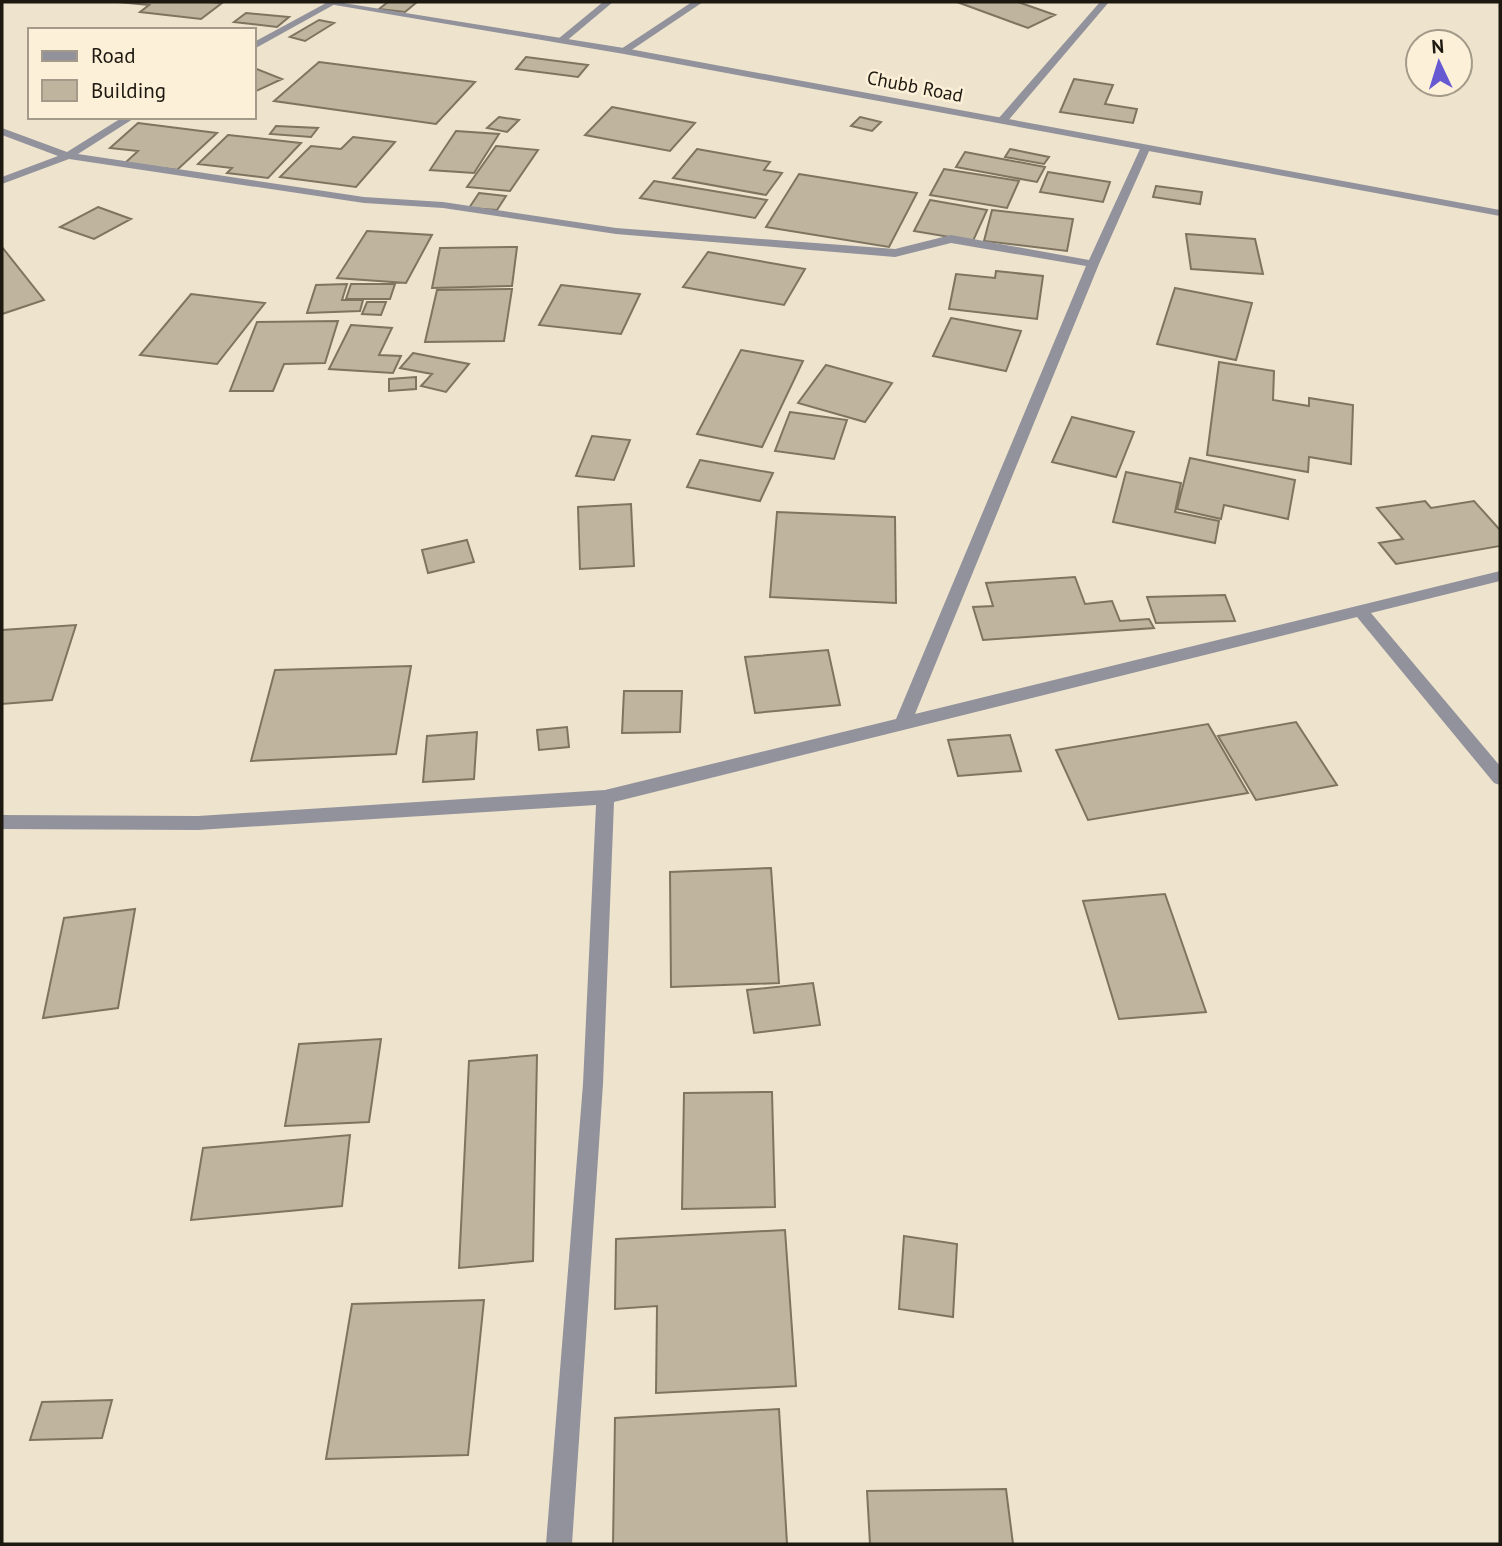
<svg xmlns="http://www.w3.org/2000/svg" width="1502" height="1546" font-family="'PT Sans',sans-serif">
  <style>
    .building { fill: #bfb49e; stroke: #7f7460; stroke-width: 2 }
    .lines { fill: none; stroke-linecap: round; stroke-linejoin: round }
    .minor { fill: #92929c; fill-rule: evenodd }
    .tertiary { fill: #92929c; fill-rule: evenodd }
    .labels { text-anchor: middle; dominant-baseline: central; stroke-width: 5; stroke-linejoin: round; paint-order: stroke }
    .far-street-label { font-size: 19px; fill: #1d1810; stroke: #fcf0d9 }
  </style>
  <rect width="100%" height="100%" fill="#eee3cc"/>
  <!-- building -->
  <path class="building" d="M118 2H209L222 3 201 19 140 12 149 5Z
    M388 2H417L405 12 379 9Z
    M957 2H1018L1055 15 1028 28Z
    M246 13 289 17 277 27 234 22Z
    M319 20 334 23 305 41 290 37Z
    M526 57 588 65 578 77 516 69Z
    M319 62 475 82 436 124 274 101Z
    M254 68 282 79 254 92Z
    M1074 79 1113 85 1105 104 1137 109 1133 123 1060 112Z
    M612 107 695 123 670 151 585 135Z
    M499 117 519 120 507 132 487 128Z
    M860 117 881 122 872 131 851 126Z
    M138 123 217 133 177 170 125 163 138 151 110 148Z
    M276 126 318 128 311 137 270 134Z
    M456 131 499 134 474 173 430 170Z
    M228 135 301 143 268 178 227 173 232 168 198 164Z
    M353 137 395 142 356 187 280 177 311 146 341 149Z
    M496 146 538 150 510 191 467 187Z
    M697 149 770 162 764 170 782 173 766 195 673 178Z
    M1010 149 1049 157 1044 164 1005 157Z
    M965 152 1045 167 1037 182 956 167Z
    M944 169 1019 181 1007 208 930 195Z
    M1048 172 1110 182 1103 202 1040 192Z
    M799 174 917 193 889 247 766 227Z
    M654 181 767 200 755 218 640 198Z
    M1156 186 1202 192 1200 204 1153 197Z
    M479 193 506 196 497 210 469 208Z
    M930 200 987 210 973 241 914 231Z
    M98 207 131 219 94 239 60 227Z
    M992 210 1073 219 1067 251 984 241Z
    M367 231 432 235 406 283 337 278Z
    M1186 234 1255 239 1263 274 1191 269Z
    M2 247 44 300 2 314Z
    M517 247 512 286 432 288 440 248Z
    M708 252 805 269 784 305 683 287Z
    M996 271 1043 276 1037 319 949 309 956 274 995 278Z
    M347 284 342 300H363L360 311 307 313 316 285Z
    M351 284H395L390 299H346Z
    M561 285 640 294 621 334 539 325Z
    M1175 288 1252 303 1236 360 1157 344Z
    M512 289 504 341 425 342 437 290Z
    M191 294 265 303 217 364 140 355Z
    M367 302H386L381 315 362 314Z
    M951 318 1021 331 1006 371 933 356Z
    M338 321 325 363 284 364 273 391H230L257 322Z
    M351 325 392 328 379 355 401 356 393 373 329 369Z
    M741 350 803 361 762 447 697 434Z
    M413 353 469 364 446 392 421 386 432 374 400 368Z
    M1219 362 1274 371 1273 400 1309 406V398L1353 405 1351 464 1309 457 1308 472 1207 455Z
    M826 365 892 383 865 422 798 403Z
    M416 377V389L389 391V379Z
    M790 412 847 420 834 459 775 451Z
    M1072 417 1134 432 1116 477 1052 462Z
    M592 436 630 440 614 480 576 476Z
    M1190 458 1295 480 1288 519 1224 505 1221 519 1177 509Z
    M700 460 773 473 760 501 687 487Z
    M1126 472 1181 483 1175 512 1219 521 1215 543 1113 522Z
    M1425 501 1431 508 1474 501 1500 530V546L1396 564 1379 543 1403 539 1377 508Z
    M631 504 634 566 580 569 578 507Z
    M777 512 895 517 896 603 770 597Z
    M467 540 474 562 428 573 422 550Z
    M1075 577 1085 604 1112 601 1120 621 1149 619 1154 628 983 640 973 607 993 606 986 583Z
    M1225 595 1235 621 1156 623 1147 597Z
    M76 625 52 700 2 704V630Z
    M828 650 840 705 755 713 745 657Z
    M411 666 396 754 251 761 275 670Z
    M624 691H682L680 732 622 733Z
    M1296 722 1337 785 1256 800 1218 736Z
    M1208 724 1248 793 1088 820 1056 750Z
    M567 727 569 747 539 750 537 730Z
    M477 732 474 779 423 782 427 736Z
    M1010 735 1021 771 958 776 948 740Z
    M771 868 779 983 671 987 670 872Z
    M1165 894 1206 1012 1119 1019 1083 901Z
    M135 909 118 1008 43 1018 64 918Z
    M813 983 820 1025 754 1033 747 990Z
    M381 1039 369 1122 285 1126 299 1044Z
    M537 1055 533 1261 459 1268 469 1061Z
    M772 1092 775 1207 682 1209 684 1093Z
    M350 1135 342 1206 191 1220 203 1148Z
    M785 1230 796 1386 656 1393 657 1306 615 1309 616 1239Z
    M904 1236 957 1244 953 1317 899 1309Z
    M484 1300 468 1455 326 1459 352 1304Z
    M112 1400 102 1438 30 1440 42 1402Z
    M779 1409 787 1544H613L615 1418Z
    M1006 1489 1013 1544H870L867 1491Z"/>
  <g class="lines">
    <!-- minor -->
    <path class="minor" d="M328 2 337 3 254 49V42Z
      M603 2H613L564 43H558V39Z
      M692 2H703L627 53H621V49Z
      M1100 2H1109L1006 123H998V119Z
      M123 117H136L78 154 364 197 443 202 616 228 895 249 951 235 1089 260 1140 149 1149 147 1150 149 1099 264 915 714 1500 571V581L1371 613 1500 766V785L1494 783 1357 617 614 802 603 1084 572 1544H546L583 1084 596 805 198 830 2 829V815L198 816 605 790 896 719 1086 266 951 243 895 257 616 234 443 208 364 203 69 159 2 184V177L58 156 2 135V128L67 152Z"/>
    <!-- tertiary -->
    <path class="tertiary" d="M317 2H337L624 48 1500 210V216L624 54Z"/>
  </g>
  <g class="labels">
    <!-- far-street labels -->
    <g class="far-street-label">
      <text transform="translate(915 86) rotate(11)">Chubb Road</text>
    </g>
  </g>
  <!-- border -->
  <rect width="1502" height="1546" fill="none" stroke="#1d1810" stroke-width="7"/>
  <!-- legend -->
  <rect x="28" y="28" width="228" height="91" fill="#fcf0d9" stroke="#a39a89" stroke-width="2"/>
  <rect x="42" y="51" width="35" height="10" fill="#92929c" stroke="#a39a89" stroke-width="2"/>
  <text x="91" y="63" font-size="21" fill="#1d1810">Road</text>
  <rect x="42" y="80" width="35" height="21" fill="#bfb49e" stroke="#a39a89" stroke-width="2"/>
  <text x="91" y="98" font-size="21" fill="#1d1810">Building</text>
  <!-- north arrow -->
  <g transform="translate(1439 63) rotate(356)"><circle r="33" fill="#fcf0d9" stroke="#a39a89" stroke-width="2"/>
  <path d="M0-5L12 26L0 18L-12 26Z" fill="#6659d2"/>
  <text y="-10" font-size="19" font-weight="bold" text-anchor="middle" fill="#1d1810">N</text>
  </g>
</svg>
